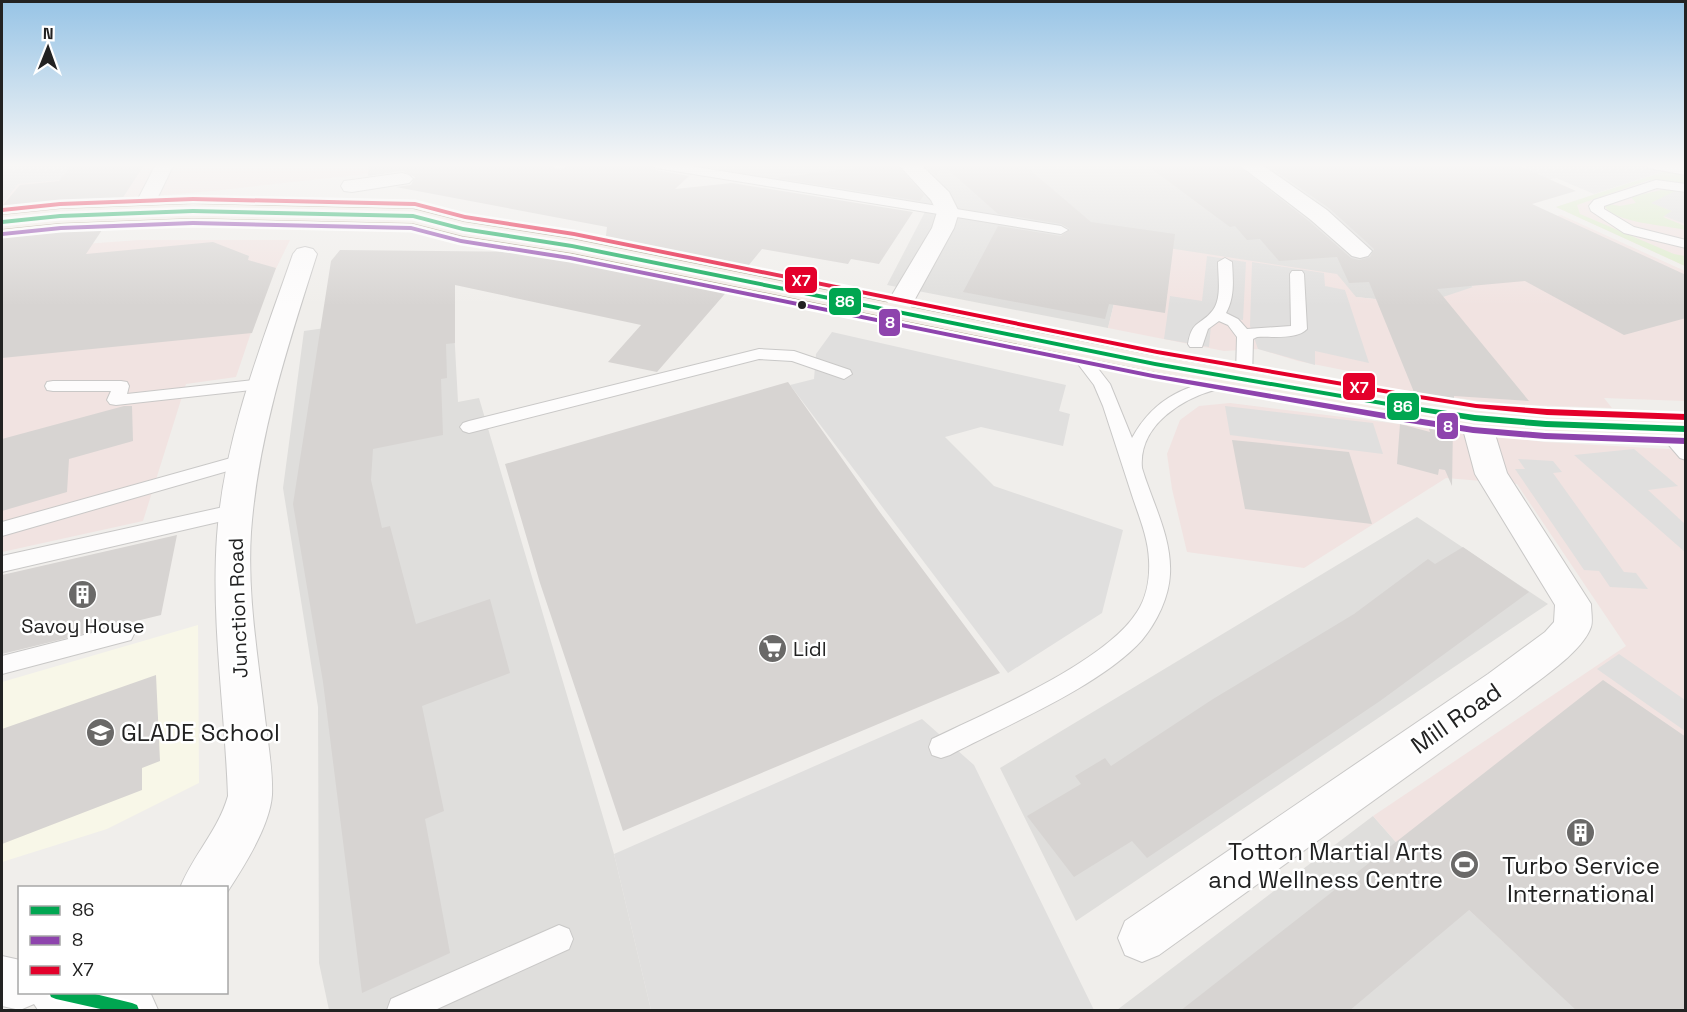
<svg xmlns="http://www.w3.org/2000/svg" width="1687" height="1012" font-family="'Space Grotesk',sans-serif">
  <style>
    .residential { fill: #dfdedc }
    .commercial { fill: #f1e3e1 }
    .education { fill: #f8f7e8 }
    .grass { fill: #ddeccb }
    .parking { fill: #e0dfde }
    .building { fill: #d7d4d2 }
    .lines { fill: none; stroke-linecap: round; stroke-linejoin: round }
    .service-casing { stroke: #c9c8c7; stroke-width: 2 }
    .pedestrian-casing { stroke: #c9c8c7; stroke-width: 2 }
    .minor-casing { stroke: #c9c8c7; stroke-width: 2 }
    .tertiary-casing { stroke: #c9c8c7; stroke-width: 2 }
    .primary-casing { stroke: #a79c86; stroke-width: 2 }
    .service { fill: #fdfcfc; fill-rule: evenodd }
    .pedestrian { fill: #fdfcfc; fill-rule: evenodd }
    .minor { fill: #fdfcfc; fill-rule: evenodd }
    .tertiary { fill: #fdfcfc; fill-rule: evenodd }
    .primary { fill: #f3ede7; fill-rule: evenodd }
    .bus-1-casing { stroke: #fff; stroke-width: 5 }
    .bus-2-casing { stroke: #fff; stroke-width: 5 }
    .bus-3-casing { stroke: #fff; stroke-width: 5 }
    .bus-1 { fill: #00a651; fill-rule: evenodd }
    .bus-2 { fill: #8e44ad; fill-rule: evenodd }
    .bus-3 { fill: #e4002b; fill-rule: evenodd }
    .bus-dot { fill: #222; stroke: #fff; stroke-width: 2 }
    .labels { text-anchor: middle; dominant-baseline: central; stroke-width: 5; stroke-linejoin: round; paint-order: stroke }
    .street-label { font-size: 20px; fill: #222; stroke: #fff }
    .poi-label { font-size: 20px; fill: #222; stroke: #fff }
    .near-street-label { font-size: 24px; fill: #222; stroke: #fff }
    .near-poi-label { font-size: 24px; fill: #222; stroke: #fff; text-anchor: start }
    .line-badge { stroke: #fff; stroke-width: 2 }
    .badge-label { font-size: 16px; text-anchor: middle; font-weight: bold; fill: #fff }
  </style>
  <rect width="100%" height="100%" fill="#f0eeeb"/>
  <!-- residential -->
  <path class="residential" d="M674 164H1443L1556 216 1426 249 1474 288 1422 304 1356 297 1129 242 1108 328 887 285 928 206Z
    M453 310 458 402 479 398 614 854 651 1010H329L319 963 318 707 283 488 304 331Z
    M1417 517 1548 604 1076 921 1000 768Z
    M1373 816 1395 841 1577 1010H1117Z"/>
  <!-- commercial -->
  <path class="commercial" d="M2 164H385L384 172 212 191 2 209Z
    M1666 171 1685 174V266L1556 207Z
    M1561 215 1685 271V401L1604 398 1612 408 1500 404 1381 387 1353 372 1298 361 1259 349 1224 351 1108 328 1129 242 1337 274 1356 297 1422 304 1473 287 1426 248 1461 244Z
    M139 240H290L265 291 236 377 186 384 143 521 2 552V250Z
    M1230 403 1544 442 1685 450V1010H1577L1395 841 1373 816 1626 646 1517 484 1446 478 1304 568 1187 552 1172 489 1167 454 1180 420 1199 406Z"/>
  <!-- education -->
  <path class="education" d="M198 625 199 783 107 829 2 862V682Z"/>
  <!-- grass -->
  <path class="grass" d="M1666 171 1685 174V186L1649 180 1577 205 1580 214 1674 254 1685 256V266L1556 207Z
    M1665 189 1676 191 1652 203 1672 211 1663 217 1685 226V230C1665 225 1617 223 1605 207L1609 204 1620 206 1636 203 1631 197Z"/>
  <!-- parking -->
  <path class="parking" d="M2 164H72L60 180 18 184 2 204Z
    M1536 164H1679L1683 165 1594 194 1556 178 1522 187 1497 175Z
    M1685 186V224L1664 216 1672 211 1651 203Z
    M1207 256 1246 262 1243 320 1212 315 1209 347 1164 339 1170 296 1202 301Z
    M1252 262 1324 273 1325 286 1345 290 1369 363 1315 351V365L1258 349 1250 326Z
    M832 332 1066 385 1059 411 1070 414 1063 446 981 427 945 437 994 486 1123 530 1102 613 1008 673 790 385 814 379 816 354Z
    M1225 406 1373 423 1383 454 1230 435Z
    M1634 449 1678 486 1648 490 1685 524V552L1574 455Z
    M1518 459 1553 461 1562 472 1553 473 1624 572 1636 573 1648 589 1610 587 1599 571 1584 570 1515 469H1525Z
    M1619 654 1685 700V731L1597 669Z
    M922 719 974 765 1094 1010H651L614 854Z"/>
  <!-- building -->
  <path class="building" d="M72 164H145L118 205 60 207 2 213V206L20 185 59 181Z
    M369 164H546L561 170 569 164H648L656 170 689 176 675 189 732 183 913 212 879 264 851 259 848 264 762 249 744 271 605 243 607 227 396 187 411 185 415 177 402 171 368 176Z
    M852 164H896L924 195 920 201 776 178 856 168Z
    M923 164H1023L1091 222 1175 234 1165 313 1109 304 1105 319 963 292 998 226 1061 236 1070 229 1061 224 998 214 943 165 936 176Z
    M1145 164H1236L1310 222 1351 258 1359 260 1370 257 1374 249 1329 208 1265 164H1515L1576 191 1532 204 1686 275V318L1624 335 1525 281 1437 289 1529 401 1454 396V403L1416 397 1369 282 1349 283 1337 257 1279 261 1260 239 1247 240 1235 226 1230 227Z
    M106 224 86 254 213 242 249 256 248 260 276 268 252 333 2 358V231Z
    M340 250 549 252 730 288 657 372 608 362 641 325 455 285V343L446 344 447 378 441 379 443 435 373 449 371 480 382 528 390 526 416 624 490 599 510 673 422 706 444 811 425 819 450 953 362 993 323 682 293 504 331 261Z
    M788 382 879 511 1000 673 623 831 540 583 505 464Z
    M124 406H132L133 441 69 459 67 492 2 511V439Z
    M1426 421 1453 426 1452 486 1445 470 1439 469 1438 475 1397 464 1400 424 1430 432Z
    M1232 440 1349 452 1372 524 1245 509Z
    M177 535 161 615 2 654V575Z
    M1463 547 1529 592 1380 701 1147 858 1132 841 1074 877 1027 816 1081 784 1075 776 1105 758 1111 766 1213 699 1354 614 1428 559 1435 564Z
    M156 675 160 761 142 768V790L2 844V729Z
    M1603 680 1686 737V1011H1577L1469 910 1349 1011H1180Z"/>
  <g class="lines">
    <defs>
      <path id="service" d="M650 164H678L1061 226 1068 230 1061 234 656 168Z
        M1656 180 1686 184V192L1657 188 1604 206V209L1634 227 1686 240V248L1624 233 1591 211 1589 206 1594 200Z
        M1225 258 1232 262C1233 279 1235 297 1226 313L1238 319 1247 329 1291 326 1290 274 1292 271H1302L1304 274 1307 329C1297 340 1272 336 1257 337L1253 339 1252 381 1250 385C1244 386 1241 384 1236 384 1231 384 1224 387 1218 389 1183 398 1138 425 1142 468 1152 502 1172 537 1170 574 1169 597 1157 622 1142 640 1101 686 1005 726 950 755L941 758 932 755 929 747 932 739C987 712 1105 663 1137 612 1147 597 1150 577 1149 560 1148 535 1137 512 1130 489 1121 461 1112 434 1103 406L1094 385 1065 347 1067 344H1079L1110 384 1132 438C1157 393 1189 386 1236 374L1237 337 1228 325 1219 321 1208 329 1202 347H1190L1188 344C1192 319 1201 326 1213 310 1222 298 1218 276 1218 262Z
        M759 349 794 351 850 370 852 374 844 379 792 361 759 359 469 433 463 431 460 427 463 423 469 421Z
        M263 379 269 380 271 384 269 388 116 405 110 404 107 400 111 391H53L47 390 45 386 47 382 53 381H121L127 382 129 386 127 394Z
        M1664 423 1670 425 1686 442V460L1680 458 1655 429 1658 425Z
        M245 454 252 456 254 460 252 464 2 536V522Z
        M237 504 244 506 247 511 244 516 2 572V556Z
        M123 625 131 628 134 634 131 640 2 674V656Z
        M559 925 569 929 573 939 569 949 435 1010H387L391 999Z"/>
      <path id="pedestrian" d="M156 164H174L155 203H141L138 199Z"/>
      <path id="minor" d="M898 164H920L949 192 959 212 954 228 909 310 905 315 896 318 887 315 883 310 932 228 937 212 931 200Z
        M1238 164H1261L1327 210 1372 251 1368 256 1360 258 1352 256 1311 220Z
        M1645 164H1686V175L1648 168Z
        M402 173 409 175 413 179 409 183 352 192 344 191 341 186 344 181 352 180Z
        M305 247 313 249 317 254C288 345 258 436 251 532 247 594 258 657 265 718 268 743 273 771 272 795 270 826 243 868 226 894V888H180C193 855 218 831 228 796 225 710 211 622 217 536 224 438 261 346 293 254L297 249Z
        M1475 409 1486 411 1490 418 1507 473 1591 604C1591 611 1593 621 1591 627 1582 653 1537 681 1516 698L1159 955 1142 962 1125 955 1118 938 1125 921 1488 674 1545 632 1554 622 1555 605 1475 474 1460 418 1464 411Z"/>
      <path id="tertiary" d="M2 956 20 960V992H150L158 1010H38L34 1004 20 1010 2 1006Z"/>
      <path id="primary" d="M193 204 413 209 464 222 572 239 1155 356 1399 397 1475 409 1546 415 1686 419V439L1546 433 1475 427 1399 415 1155 372 572 253 463 236 412 223 193 218 60 223 2 229V215L60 209Z"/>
    </defs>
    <!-- service casing -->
    <use href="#service" class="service-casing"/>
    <!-- pedestrian casing -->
    <use href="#pedestrian" class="pedestrian-casing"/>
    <!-- minor casing -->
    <use href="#minor" class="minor-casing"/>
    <!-- tertiary casing -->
    <use href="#tertiary" class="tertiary-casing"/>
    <!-- primary casing -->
    <use href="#primary" class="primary-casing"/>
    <!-- service -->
    <use href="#service" class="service"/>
    <!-- pedestrian -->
    <use href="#pedestrian" class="pedestrian"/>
    <!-- minor -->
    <use href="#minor" class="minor"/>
    <!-- tertiary -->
    <use href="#tertiary" class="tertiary"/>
    <!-- primary -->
    <use href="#primary" class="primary"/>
    <defs>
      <path id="bus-1" d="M193 209 413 214 463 227 572 244 1155 362 1399 404 1475 415 1546 421 1686 426V432L1546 427 1475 421 1399 408 1155 366 572 248 463 231 413 218 193 213 60 218 2 224V220L60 214Z
        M49 992H87L132 1003 137 1005 139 1010H105L56 999 51 997Z"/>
      <path id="bus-2" d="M193 221 411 226 461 239 570 256 1153 374 1397 415 1473 427 1545 433 1686 438V444L1545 439 1473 433 1397 421 1153 378 570 260 461 243 411 230 193 225 61 230 2 236V232H3L61 226Z"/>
      <path id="bus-3" d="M193 197 415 202 465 215 574 232 1157 350 1401 392 1476 404 1547 409 1686 414V420L1547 415 1476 408 1401 396 1157 354 574 236 465 219 415 206 193 201 60 206 2 212V208L60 202Z"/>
    </defs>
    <!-- bus-1 casing -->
    <use href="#bus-1" class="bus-1-casing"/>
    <!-- bus-2 casing -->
    <use href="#bus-2" class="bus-2-casing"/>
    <!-- bus-3 casing -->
    <use href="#bus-3" class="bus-3-casing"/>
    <!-- bus-1 -->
    <use href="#bus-1" class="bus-1"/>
    <!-- bus-2 -->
    <use href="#bus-2" class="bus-2"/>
    <!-- bus-3 -->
    <use href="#bus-3" class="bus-3"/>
  </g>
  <!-- sky -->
  <linearGradient id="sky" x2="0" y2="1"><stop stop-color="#97c4e6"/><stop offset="0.54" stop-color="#f8f7f6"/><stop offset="1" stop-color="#f8f7f6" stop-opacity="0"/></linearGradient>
  <rect width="1687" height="306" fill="url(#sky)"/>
  <!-- icons -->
  <defs>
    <symbol id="building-disc" viewBox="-11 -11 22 22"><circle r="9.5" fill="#6a6968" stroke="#fff"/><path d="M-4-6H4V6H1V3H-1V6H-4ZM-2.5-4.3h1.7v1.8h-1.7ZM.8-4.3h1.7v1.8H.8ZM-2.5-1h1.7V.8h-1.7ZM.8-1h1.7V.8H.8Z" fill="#fff"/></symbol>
    <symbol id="supermarket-disc" viewBox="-11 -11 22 22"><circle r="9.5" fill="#6a6968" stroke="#fff"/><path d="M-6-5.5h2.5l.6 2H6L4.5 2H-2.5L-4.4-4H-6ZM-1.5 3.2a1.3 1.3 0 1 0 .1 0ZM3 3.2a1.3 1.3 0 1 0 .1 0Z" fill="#fff"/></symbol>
    <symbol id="school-disc" viewBox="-11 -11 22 22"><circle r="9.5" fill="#6a6968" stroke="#fff"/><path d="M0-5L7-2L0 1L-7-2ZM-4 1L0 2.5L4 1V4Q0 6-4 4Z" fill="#fff"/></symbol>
    <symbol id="stadium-disc" viewBox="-11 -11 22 22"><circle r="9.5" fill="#6a6968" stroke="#fff"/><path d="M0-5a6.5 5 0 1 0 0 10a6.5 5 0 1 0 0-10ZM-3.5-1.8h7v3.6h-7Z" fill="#fff"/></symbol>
  </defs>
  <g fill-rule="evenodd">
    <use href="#building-disc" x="66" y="578" width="33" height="33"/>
    <use href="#supermarket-disc" x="756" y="632" width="33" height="33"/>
    <use href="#school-disc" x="84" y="716" width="33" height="33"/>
    <use href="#building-disc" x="1564" y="816" width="33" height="33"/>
    <use href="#stadium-disc" x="1448" y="848" width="33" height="33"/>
  </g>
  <!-- markers -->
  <circle class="bus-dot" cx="802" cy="305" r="5"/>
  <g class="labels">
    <!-- street labels -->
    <g class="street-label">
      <text transform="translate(238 608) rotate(-92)">Junction Road</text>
    </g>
    <!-- poi labels -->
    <g class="poi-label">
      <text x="83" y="626">Savoy House</text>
      <text x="793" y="649" text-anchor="start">Lidl</text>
    </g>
    <!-- near-street labels -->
    <g class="near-street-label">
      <text transform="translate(1456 718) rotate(-35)">Mill Road</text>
    </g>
    <!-- near-poi labels -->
    <g class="near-poi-label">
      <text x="121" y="732">GLADE School</text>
      <text x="1443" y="851" text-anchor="end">Totton Martial Arts<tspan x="1443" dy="28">and Wellness Centre</tspan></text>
      <text x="1581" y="865" text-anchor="middle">Turbo Service<tspan x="1581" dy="28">International</tspan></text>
    </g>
  </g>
  <g class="line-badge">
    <rect x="784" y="266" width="34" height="28" rx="6" fill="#e4002b"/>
    <rect x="828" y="287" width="34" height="29" rx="6" fill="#00a651"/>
    <rect x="878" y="308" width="23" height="29" rx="6" fill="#8e44ad"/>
    <rect x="1342" y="372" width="34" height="29" rx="6" fill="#e4002b"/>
    <rect x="1386" y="392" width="34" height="29" rx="6" fill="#00a651"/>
    <rect x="1436" y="412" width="23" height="28" rx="6" fill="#8e44ad"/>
  </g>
  <g class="badge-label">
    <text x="801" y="286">X7</text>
    <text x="845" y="307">86</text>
    <text x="890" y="328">8</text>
    <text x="1359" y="393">X7</text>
    <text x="1403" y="412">86</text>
    <text x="1448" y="432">8</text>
  </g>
  <!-- border -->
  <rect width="1687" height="1012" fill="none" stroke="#222222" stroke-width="6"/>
  <!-- legend -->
  <rect x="18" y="886" width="210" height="108" fill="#ffffff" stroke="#a7a7a7" stroke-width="1.5"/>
  <rect x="30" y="906" width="30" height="9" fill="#00a651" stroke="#a7a7a7" stroke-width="1.5"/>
  <text x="72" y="916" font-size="18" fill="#222222">86</text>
  <rect x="30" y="936" width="30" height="9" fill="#8e44ad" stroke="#a7a7a7" stroke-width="1.5"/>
  <text x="72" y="946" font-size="18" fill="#222222">8</text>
  <rect x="30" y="966" width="30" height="9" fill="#e4002b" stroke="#a7a7a7" stroke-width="1.5"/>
  <text x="72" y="976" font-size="18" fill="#222222">X7</text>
  <!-- north arrow -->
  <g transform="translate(48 48) rotate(1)" stroke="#ffffff" stroke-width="4.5" paint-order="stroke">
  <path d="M0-4.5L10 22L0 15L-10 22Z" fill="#222222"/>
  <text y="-9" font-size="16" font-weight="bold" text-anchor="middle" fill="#222222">N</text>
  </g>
</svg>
